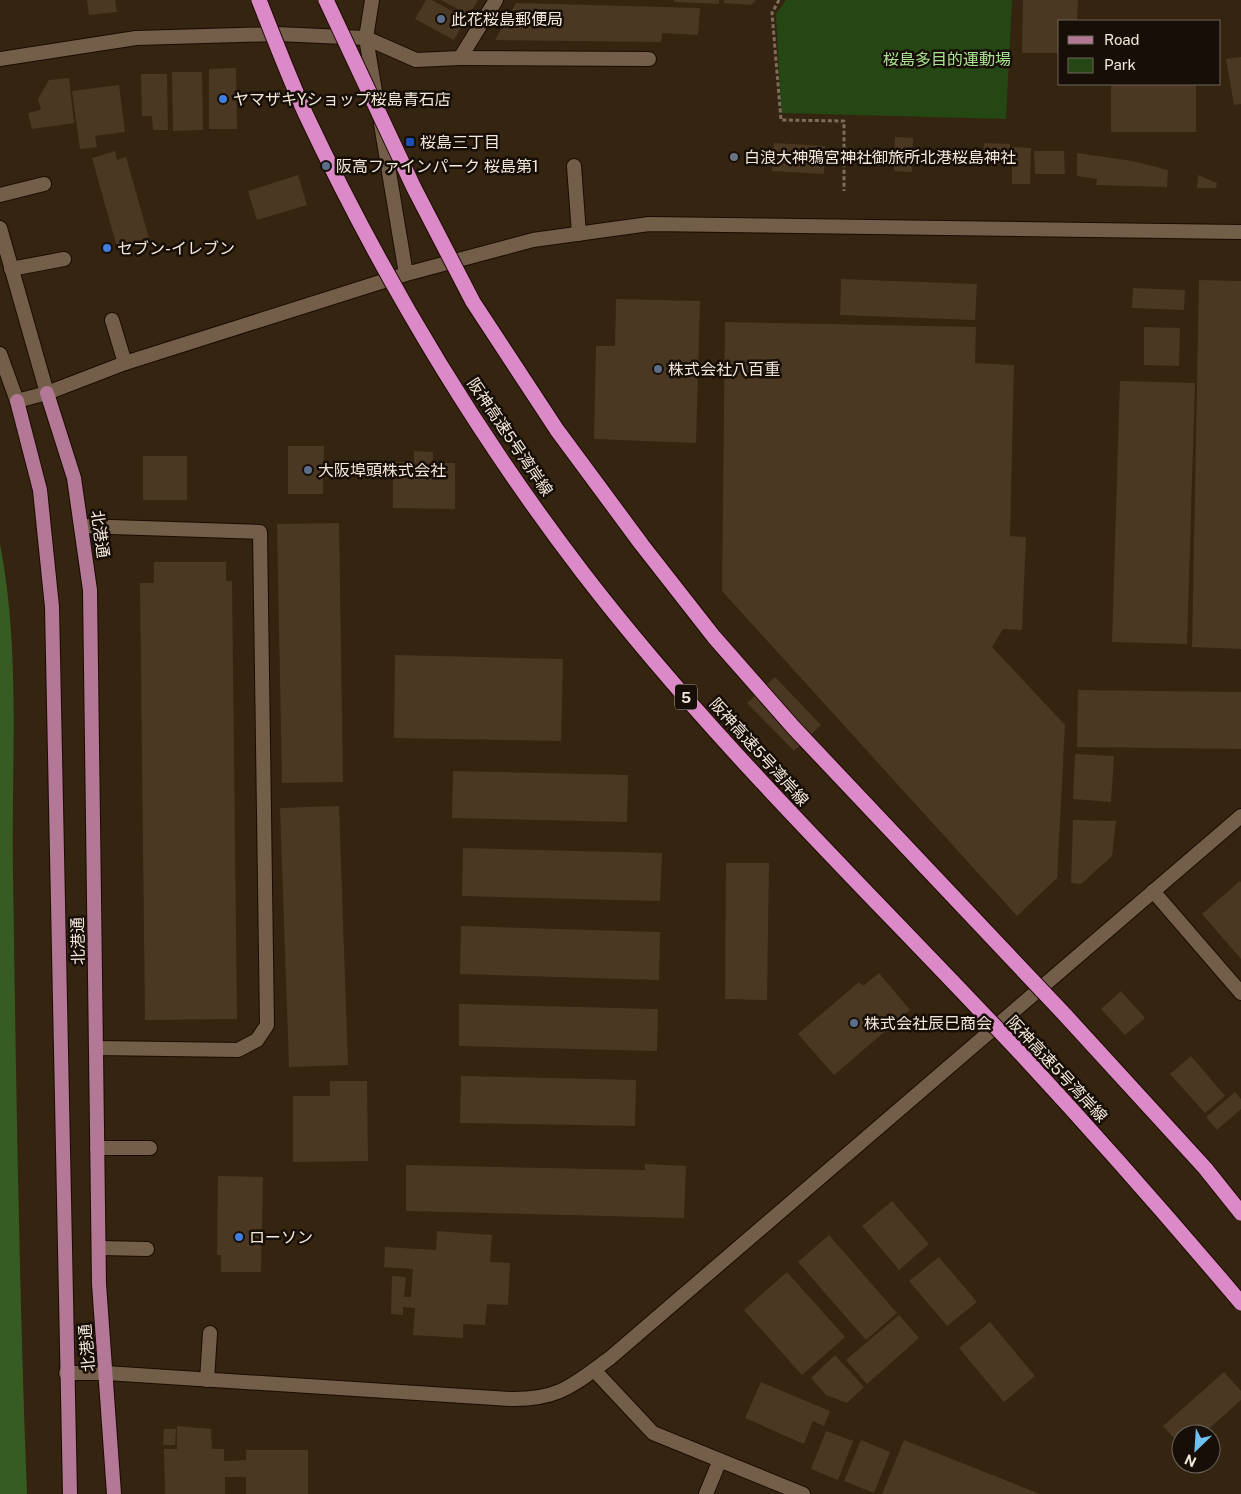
<svg xmlns="http://www.w3.org/2000/svg" width="1241" height="1494" font-family="'Public Sans','Noto Sans JP',sans-serif">
  <style>
    .green { fill: #254713 }
    .forest { fill: #365c23 }
    .building { fill: #4b3823 }
    .lines { fill: none; stroke-linecap: round; stroke-linejoin: round }
    .service-casing { stroke: #1c0c00; stroke-width: 16 }
    .minor-casing { stroke: #1c0c00; stroke-width: 16 }
    .tertiary-casing { stroke: #1c0c00; stroke-width: 16 }
    .primary-casing { stroke: #1c0c00; stroke-width: 16 }
    .path { stroke: #7c6d5c; stroke-width: 3; stroke-dasharray: 4 2.5; stroke-linecap: butt }
    .service { stroke: #735e49; stroke-width: 14 }
    .minor { stroke: #735e49; stroke-width: 14 }
    .tertiary { stroke: #735e49; stroke-width: 14 }
    .primary { stroke: #b27895; stroke-width: 14 }
    .motorway-bridge-casing { stroke: #1c0c00; stroke-width: 17; stroke-linecap: butt }
    .motorway-bridge { stroke: #dc89c7; stroke-width: 15 }
    .service-dot { fill: #5c6f8a; stroke: #170f07; stroke-width: 2 }
    .shop-dot { fill: #3f7fe0; stroke: #170f07; stroke-width: 2 }
    .transit-dot { fill: #1a4fb4; stroke: #170f07; stroke-width: 2 }
    .worship-dot { fill: #6b7280; stroke: #170f07; stroke-width: 2 }
    .labels { text-anchor: middle; dominant-baseline: central; stroke-width: 5; stroke-linejoin: round; paint-order: stroke }
    .shield { fill: #170f07; stroke: #b1a69b; stroke-width: 1 }
    .shield-label { font-size: 15px; font-weight: bold; fill: #f3e7da }
    .poi-label { font-size: 16px; fill: #f3e7da; stroke: #170f07; text-anchor: start }
    .park-label { font-size: 16px; fill: #a9e38f; stroke: #170f07 }
    .street-label { font-size: 16px; fill: #f3e7da; stroke: #170f07 }
  </style>
  <rect width="100%" height="100%" fill="#352410"/>
  <!-- green -->
  <path class="green" d="M786 0H1012L1006 119 781 113 776 14Z"/>
  <!-- forest -->
  <path class="forest" d="M0 544C21 652 11 764 13 873 16 1080 19 1287 27 1494H0Z"/>
  <!-- building -->
  <path class="building" d="M87 0H115L117 12 89 15Z
    M426 0H432L466 19 454 40 415 19Z
    M441 0H478L469 15Z
    M674 0H719V4L674 2Z
    M724 0H756L751 5 724 3Z
    M1023 0H1078L1077 21H1060V53H1022Z
    M516 3 700 8 698 35 662 33 661 42 495 40Z
    M1241 57V104L1234 105 1226 59Z
    M236 68 237 129H209V69Z
    M172 72H202L203 130 173 131Z
    M141 74H167L168 130H153L152 116H142Z
    M69 78 74 123 32 129 28 113 41 110 38 99 49 80Z
    M1111 84H1196V132H1111Z
    M119 85 125 132 95 136 97 147 80 149 72 91Z
    M895 137 913 138 912 172 894 171Z
    M774 143 825 146 824 174 772 171Z
    M984 143 1010 144V164L983 162Z
    M1012 147 1031 148 1030 184H1012Z
    M115 151 117 160 126 157 150 242 118 251 92 158Z
    M1034 151H1064L1065 174H1035Z
    M1077 153 1132 161 1168 170 1167 187 1096 185 1097 179 1077 176Z
    M298 175 307 205 257 220 248 191Z
    M1198 175 1217 183 1216 188H1197Z
    M841 279 977 284 975 320 840 315Z
    M1199 280 1241 281V649L1192 647Z
    M1133 288 1185 290 1184 310 1132 308Z
    M616 299 700 301 696 443 594 439 596 346H615Z
    M725 322 976 327 975 363 1014 365 1010 536 1026 537 1022 630 1003 629 992 647 1065 725 1057 878 1017 916 722 591Z
    M1144 327 1180 328 1179 366 1144 365Z
    M1120 381 1195 383 1187 644 1112 642Z
    M288 446H324L323 494H288Z
    M414 451 433 452V463H455V509L393 508V462H414Z
    M143 456H187V500H143Z
    M339 523 343 782 282 783 277 524Z
    M154 562H226V581H232L237 1019 145 1020 140 583H154Z
    M395 655 563 659 561 741 394 738Z
    M775 677 821 725 794 751 747 703Z
    M1078 690 1241 692V749L1077 747Z
    M1075 754 1114 756 1111 802 1073 799Z
    M453 771 628 775 627 822 452 818Z
    M339 806 348 1065 289 1067 280 808Z
    M1073 820 1116 821 1112 856 1081 884 1071 883Z
    M463 848 662 853 660 901 462 896Z
    M726 863H769L767 1000 725 999Z
    M1240 881 1241 883V959L1202 914Z
    M461 926 660 932 659 980 460 974Z
    M879 973 910 1010 834 1075 798 1034 859 982 863 986Z
    M1121 991 1145 1018 1125 1035 1101 1009Z
    M459 1004 658 1009 657 1051 459 1046Z
    M1191 1056 1225 1096 1205 1113 1170 1074Z
    M461 1076 636 1080 635 1126 460 1123Z
    M330 1081H367L368 1161 293 1162V1096H330Z
    M1235 1092 1241 1099V1109L1217 1130 1206 1117Z
    M645 1164 686 1166 684 1218 406 1211V1165L645 1170Z
    M218 1176 263 1177 261 1272H221V1255H217Z
    M892 1201 929 1244 899 1270 862 1226Z
    M437 1231 492 1235 490 1262 510 1263 508 1305 487 1304 485 1325 463 1324V1338L413 1335 415 1308 403 1307V1315L391 1314 392 1276 406 1277 404 1297H411L413 1269 384 1267 385 1247 436 1250Z
    M829 1235 897 1313 866 1340 798 1262Z
    M939 1257 977 1302 947 1326 909 1281Z
    M787 1272 845 1337 802 1375 744 1310Z
    M899 1315 919 1338 867 1384 846 1360Z
    M990 1322 1035 1376 1004 1402 959 1348Z
    M835 1355 864 1387 847 1403 826 1395 811 1378Z
    M1224 1372 1241 1391V1400L1203 1434H1181V1446L1163 1426Z
    M761 1382 830 1411 824 1426 813 1421 804 1444 745 1418Z
    M177 1426 211 1429 212 1449H224V1461L246 1460V1450H308V1494H246V1477H225V1494H165L164 1449H177Z
    M164 1429H176L175 1445H163Z
    M826 1431 853 1441 838 1480 811 1469Z
    M861 1440 890 1452 874 1493 844 1481Z
    M904 1440 1040 1494H882Z"/>
  <g class="lines">
    <defs>
      <path id="service" d="M460 58 649 59
        M574 166 579 234
        M0 195 44 184
        M11 269 64 259
        M112 320 125 363
        M81 526 260 532 267 1025 257 1040 238 1050 97 1048
        M1153 891 1241 993
        M97 1148H150
        M99 1248 147 1249
        M594 1370 653 1433 803 1494
        M207 1380 210 1333
        M706 1494 720 1460"/>
      <path id="minor" d="M366 38 416 60 460 58 496 0"/>
      <path id="tertiary" d="M372 0 366 38 377 103
        M0 59 136 38 277 34 366 38
        M381 124 406 274
        M0 228 47 393
        M0 354 17 401 47 393 125 363 406 274 533 240 649 224 1241 232
        M66 1373H106L510 1399C559 1400 573 1385 610 1358L1241 816"/>
      <path id="primary" d="M47 393 74 478 90 590 99 1284 114 1494
        M17 401 40 490 52 607 70 1494"/>
    </defs>
    <!-- service casing -->
    <use href="#service" class="service-casing"/>
    <!-- minor casing -->
    <use href="#minor" class="minor-casing"/>
    <!-- tertiary casing -->
    <use href="#tertiary" class="tertiary-casing"/>
    <!-- primary casing -->
    <use href="#primary" class="primary-casing"/>
    <!-- path -->
    <path class="path" d="M779 0 772 13 781 120 844 121V191"/>
    <!-- service -->
    <use href="#service" class="service"/>
    <!-- minor -->
    <use href="#minor" class="minor"/>
    <!-- tertiary -->
    <use href="#tertiary" class="tertiary"/>
    <!-- primary -->
    <use href="#primary" class="primary"/>
    <defs>
      <path id="motorway-bridge" d="M259 0C274 38 289 77 306 115 382 276 475 432 583 573 716 746 874 896 1022 1055 1097 1136 1170 1219 1241 1303
        M326 0 414 188 473 302 557 430 642 545 714 637 794 728 1066 1016 1205 1168 1241 1213"/>
    </defs>
    <!-- motorway-bridge casing -->
    <use href="#motorway-bridge" class="motorway-bridge-casing"/>
    <!-- motorway-bridge -->
    <use href="#motorway-bridge" class="motorway-bridge"/>
  </g>
  <!-- markers -->
  <g class="service-dot">
    <circle cx="441" cy="19" r="5"/>
    <circle cx="326" cy="166" r="5"/>
    <circle cx="658" cy="369" r="5"/>
    <circle cx="308" cy="470" r="5"/>
    <circle cx="854" cy="1023" r="5"/>
  </g>
  <g class="shop-dot">
    <circle cx="223" cy="99" r="5"/>
    <circle cx="107" cy="248" r="5"/>
    <circle cx="239" cy="1237" r="5"/>
  </g>
  <rect class="transit-dot" x="405" y="137" width="10" height="10" rx="2.5"/>
  <circle class="worship-dot" cx="734" cy="157" r="5"/>
  <g class="labels">
    <!-- shield labels -->
    <rect class="shield" x="675" y="684.5" width="22" height="25" rx="4"/>
    <g class="shield-label">
      <text x="686" y="697">5</text>
    </g>
    <!-- poi labels -->
    <g class="poi-label">
      <text x="451" y="19">此花桜島郵便局</text>
      <text x="233" y="99">ヤマザキYショップ桜島青石店</text>
      <text x="420" y="142">桜島三丁目</text>
      <text x="744" y="157">白浪大神鴉宮神社御旅所北港桜島神社</text>
      <text x="336" y="166">阪高ファインパーク 桜島第1</text>
      <text x="117" y="248">セブン-イレブン</text>
      <text x="668" y="369">株式会社八百重</text>
      <text x="318" y="470">大阪埠頭株式会社</text>
      <text x="864" y="1023">株式会社辰巳商会</text>
      <text x="249" y="1237">ローソン</text>
    </g>
    <!-- park labels -->
    <g class="park-label">
      <text x="947" y="59">桜島多目的運動場</text>
    </g>
    <!-- street labels -->
    <g class="street-label">
      <text transform="translate(510 437) rotate(56)">阪神高速5号湾岸線</text>
      <text transform="translate(100 534) rotate(82)">北港通</text>
      <text transform="translate(759 752) rotate(48)">阪神高速5号湾岸線</text>
      <text transform="translate(78 941) rotate(-91)">北港通</text>
      <text transform="translate(1057 1069) rotate(47)">阪神高速5号湾岸線</text>
      <text transform="translate(87 1348) rotate(-95)">北港通</text>
    </g>
  </g>
  <!-- legend -->
  <rect x="1058" y="20" width="162" height="65" fill="#170f07" stroke="#6f655b"/>
  <rect x="1068" y="36" width="25" height="8" fill="#b27895" stroke="#6f655b"/>
  <text x="1104" y="45" font-size="15" fill="#f3e7da">Road</text>
  <rect x="1068" y="58" width="25" height="15" fill="#254713" stroke="#6f655b"/>
  <text x="1104" y="70" font-size="15" fill="#f3e7da">Park</text>
  <!-- north arrow -->
  <g transform="translate(1196 1449) rotate(205)"><circle r="24" fill="#170f07" stroke="#6f655b"/>
  <path d="M0-4L9 19L0 12L-9 19Z" fill="#6ec2f3"/>
  <text y="-8" font-size="14" font-weight="bold" text-anchor="middle" fill="#f3e7da">N</text>
  </g>
</svg>
